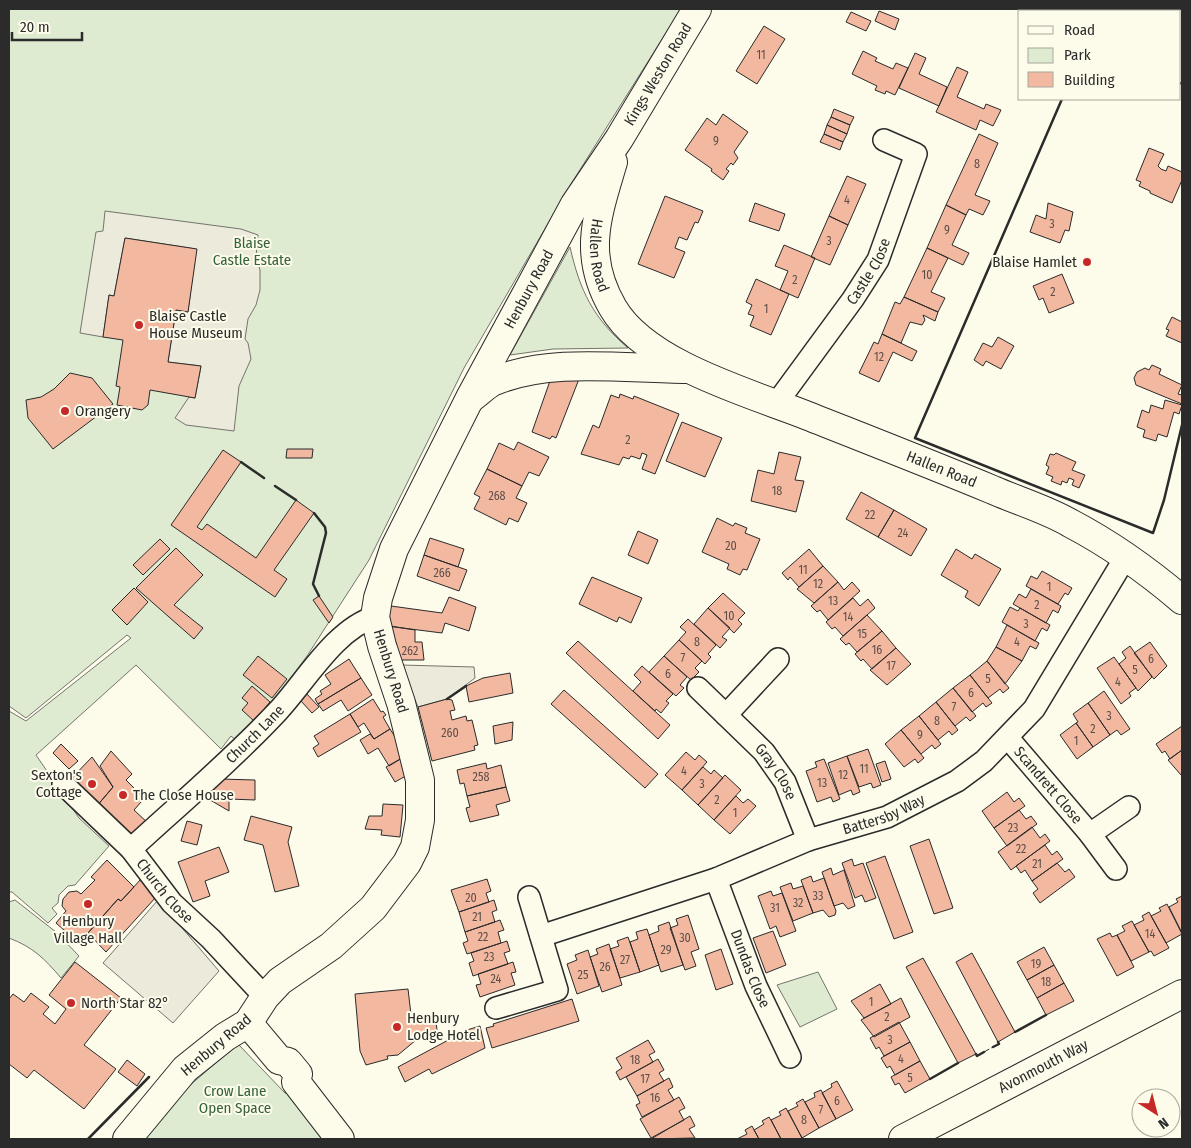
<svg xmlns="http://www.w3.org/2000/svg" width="1191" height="1148" font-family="'Fira Sans Condensed',sans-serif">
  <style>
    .green { fill: #deebd1; stroke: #74746e }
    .parking { fill: #eceadb; stroke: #74746e }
    .building { fill: #f2b8a0; stroke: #2b2b2b }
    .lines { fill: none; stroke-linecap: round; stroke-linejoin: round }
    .street-casing { stroke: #2b2b2b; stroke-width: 24 }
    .secondary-casing { stroke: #2b2b2b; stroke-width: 30 }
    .street { stroke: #fdfbea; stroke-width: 21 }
    .secondary { stroke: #fdfbea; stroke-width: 28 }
    .fence { stroke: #2b2b2b; stroke-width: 1; stroke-dasharray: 6 2.5; stroke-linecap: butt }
    .wall { stroke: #2b2b2b; stroke-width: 2.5 }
    .poi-dot { fill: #c62828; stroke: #fdfbea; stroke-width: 2 }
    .labels { text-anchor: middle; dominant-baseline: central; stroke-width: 4; stroke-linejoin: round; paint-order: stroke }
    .number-label { font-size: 12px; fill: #5d4e48 }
    .street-label { font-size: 15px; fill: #2b2b2b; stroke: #fdfbea }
    .park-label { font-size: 15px; fill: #34623c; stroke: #fdfbea }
    .poi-label { font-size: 15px; fill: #2b2b2b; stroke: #fdfbea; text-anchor: start }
  </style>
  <rect width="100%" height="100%" fill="#fdfbea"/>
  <!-- green -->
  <path class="green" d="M9 9H681L571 184 464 368 369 560 307 656 282 690 237 741 231 736 221 749 136 665 36 755 79 818 109 846 75 885 68 886 59 895 58 903 52 908 57 914 48 923 12 892H9V711L26 721 131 638 127 635 26 718 9 706Z
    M570 247C580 291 593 318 628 348L553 349 510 355Z
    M15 900 56 932 79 956 61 978C45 959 33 947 9 938V902Z
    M818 972 837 1009 800 1027 777 985Z
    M238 1044 285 1093 295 1095 327 1139H145L182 1092Z"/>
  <!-- parking -->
  <path class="parking" d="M105 211 241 229 258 235 256 257 260 270V290L256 305 248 319 245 339 248 343 251 359 239 386 234 431 186 425 175 418 189 397 195 398 201 366 168 362 176 310 188 312 196 249 125 238 114 296 109 295 103 337 80 333 96 232 103 231Z
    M401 665 474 667 475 678 447 699 418 707Z
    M158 900 219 971 173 1023 103 963Z"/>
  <!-- building -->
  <path class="building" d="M1030 9H1052L1051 11H1034Z
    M879 11 899 19 895 30 875 21Z
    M851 12 871 21 866 31 846 22Z
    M764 26 785 39 757 84 736 71Z
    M863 51 877 58 875 61 893 69 896 63 908 68 895 95 886 91 885 94 875 90 877 86 852 74Z
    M915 53 926 58 919 74 947 87 939 106 899 88Z
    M957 67 968 72 957 97 984 109 986 104 1001 110 993 126 980 120 976 130 936 112Z
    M834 109 854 117 850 125 831 117Z
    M723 114 748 132 734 152 738 158 733 165 731 163 726 169 729 171 723 180 711 171 712 169 685 150 707 118 716 125Z
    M831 117 850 125 847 134 827 125Z
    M827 125 847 134 843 142 824 134Z
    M824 134 843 142 840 150 820 142Z
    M979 134 998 143 975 195 990 201 983 215 969 209 966 215 946 205Z
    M1149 148 1164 154 1158 166 1161 169 1166 171 1168 166 1182 172V180L1172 203 1150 193V191L1139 186 1141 182 1136 180Z
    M847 176 866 184 848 225 829 216Z
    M665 196 703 211 698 223 695 222 687 240 679 237 675 248 685 252 674 278 638 264Z
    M755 203 785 214 779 231 749 221Z
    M1048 203 1073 212 1069 231 1065 230 1060 243 1030 232 1036 215 1046 219Z
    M946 205 966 215 952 245 969 253 963 265 927 248Z
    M829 216 848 225 830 265 811 257Z
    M125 238 197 249 188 312 176 310 168 362 201 366 195 398 150 390 148 405 142 410 117 405 120 387 116 386 123 340 103 337 109 295 114 296Z
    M784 245 815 258 798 298 780 290 788 271 775 266Z
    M927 248 948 258 931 292 945 298 938 312 904 297Z
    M1062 274 1074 303 1049 313 1043 298 1039 300 1033 286Z
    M756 279 789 294 771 335 750 326 754 316 748 314 752 305 746 302Z
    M904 297 938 312 935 321 923 315 925 320 922 325 910 322 901 343 882 334 895 302 900 304Z
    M1172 317 1182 322V343L1166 336 1169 330 1166 329Z
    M882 334 917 351 912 361 893 352 879 382 859 373 874 342 878 344Z
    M998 337 1014 346 1001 369 986 361 983 366 974 360 983 343 992 347Z
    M1152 365 1161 369 1159 374 1182 385 1178 394 1182 395V404L1136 385 1134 378 1137 372 1145 368 1149 370Z
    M70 373 92 378 113 404 53 449 28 418 26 400 41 397 54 389Z
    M551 378 579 379 556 438 552 436 550 439 532 432Z
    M620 394 633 399 634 396 679 414 655 474 642 469 647 455 642 453 640 459 631 456 629 459 623 457 619 465 581 454 593 425 599 428 611 395 619 398Z
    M1165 400 1182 405 1179 414 1174 412 1167 437 1158 434 1156 441 1143 437 1145 430 1137 427 1142 410 1149 413 1151 405 1163 409Z
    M682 422 722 438 705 477 666 461Z
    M518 442 549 457 539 476 529 472 522 486 487 469 499 443 514 450Z
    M287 449H313L312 458H286Z
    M223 450 241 462 197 527 202 530 207 524 256 558 296 500 314 513 274 570 287 579 275 597 171 525Z
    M779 452 801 457 795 480 804 481 796 512 751 501 758 470 774 474Z
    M1056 453 1076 462 1072 470 1085 475 1079 488 1072 485 1074 480 1069 478 1067 483 1062 481 1061 485 1051 481 1053 477 1046 474 1049 467 1046 465 1050 454 1054 455Z
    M487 469 522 486 516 498 527 503 518 522 509 518 506 525 474 509 480 497 474 494Z
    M861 492 894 510 878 537 846 519Z
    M894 510 927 529 911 556 878 537Z
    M717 518 733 526 735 523 747 528 745 533 760 539 747 570 743 569 740 575 727 569 729 564 702 552Z
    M638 531 658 540 648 564 628 555Z
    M430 538 464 549 458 567 424 555Z
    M160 539 170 549 143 575 133 565Z
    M176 548 203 575 174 605 203 628 194 639 136 588Z
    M809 549 823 566 799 587 790 577 788 580 782 573Z
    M956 549 972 559 975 554 1001 569 979 606 965 597 968 591 941 575Z
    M424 555 467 570 459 591 417 576Z
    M823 566 838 582 814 603 797 589Z
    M1042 571 1072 588 1068 595 1065 593 1058 604 1026 586 1031 576 1037 579Z
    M592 577 642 598 631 623 619 617 617 622 579 604Z
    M838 582 844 590 852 582 860 591 828 620 820 610 817 612 811 606Z
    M134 588 148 602 127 625 112 610Z
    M1031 589 1061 606 1058 613 1053 610 1046 623 1013 604 1019 594 1026 598Z
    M723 593 745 613 738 620 742 624 734 633 708 608Z
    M319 596 333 617 329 623 313 600Z
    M449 597 476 607 469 631 445 623 442 633 387 626 391 606 442 613Z
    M853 598 860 606 868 599 875 608 843 636 835 627 832 629 826 622Z
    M1010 607 1018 611 1020 608 1050 625 1047 631 1042 628 1035 641 1002 622Z
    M708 608 730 628 722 637 727 640 720 648 694 624Z
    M867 615 882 631 857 652 849 643 846 645 840 639Z
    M688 619 716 645 708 654 711 657 705 664 679 640 686 632 680 627Z
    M1007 625 1039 643 1036 649 1030 646 1022 661 996 647Z
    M390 626 415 630V642H422L424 660H398L396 642 391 643Z
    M882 631 896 648 872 669 863 659 861 661 855 654Z
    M679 640 702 661 695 668 699 672 691 680 664 656Z
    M578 641 670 725 658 739 566 653Z
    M1150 642 1167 666 1154 679 1134 653Z
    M1130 646 1152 677 1138 691 1119 664 1126 658 1122 652Z
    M996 647 1022 661 1005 684 987 661Z
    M896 648 911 664 887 685 870 670Z
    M258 656 287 679 272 698 243 675Z
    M664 656 687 677 680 685 684 688 676 696 649 672Z
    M1114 657 1136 688 1129 693 1131 696 1121 704 1097 668Z
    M349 659 361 678 318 704 315 699 322 694 320 691 331 684 325 675Z
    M987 661 1009 688 1003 693 1000 689 988 698 970 675Z
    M642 666 673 694 666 701 669 703 661 713 656 709 655 711 633 691 641 682 634 675Z
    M510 673 513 693 469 702 466 686 483 678Z
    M970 675 992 703 986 707 983 703 972 712 953 688Z
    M361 678 372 695 348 711 341 700 323 711 318 704Z
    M252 686 270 702 254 721 242 710 248 703 242 698Z
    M953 688 976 716 970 721 966 717 955 726 936 702Z
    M564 690 658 774 645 788 551 704Z
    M1104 691 1130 729 1121 735 1117 730 1110 735 1088 703Z
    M306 693 319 707 312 713 300 700Z
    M373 699 381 712 383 711 386 715 383 717 390 729 374 739 364 723 358 727 350 714Z
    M447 699 452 700 455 710 450 711 452 720 466 716 467 721 472 720 478 745 474 746 475 750 432 761 418 707Z
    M936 702 958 730 952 735 949 731 938 740 919 716Z
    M1088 703 1110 735 1093 747 1076 723 1078 722 1073 714Z
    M350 714 361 732 318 757 313 748 319 744 314 736Z
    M919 716 941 744 935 749 932 745 921 754 901 730Z
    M513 722 512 740 495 744 493 726Z
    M1076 723 1093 747 1077 759 1060 735Z
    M1182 726V750L1170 759 1165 751 1162 753 1156 744Z
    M390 729 407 755 389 766 378 748 368 754 360 740 370 734 374 739Z
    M901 730 924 758 918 763 915 759 904 767 885 744Z
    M61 744 78 761 69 769 53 753Z
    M868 749 881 785 873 788 871 783 859 787 847 756Z
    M1182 750V774L1181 775 1168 760Z
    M111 751 132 774 126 780 140 794 138 797 142 801 134 810 149 824 133 841 96 807 113 787 100 766Z
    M686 752 695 760 699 755 707 762 682 790 665 775Z
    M847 756 860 792 853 795 851 790 839 795 828 763Z
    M92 757 113 787 96 807 69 781Z
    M402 758 411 773 395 782 386 767Z
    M824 759 840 799 833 802 831 797 817 802 806 771 817 767 815 762Z
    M885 761 891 779 882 782 876 764Z
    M486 763 487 769 501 765 506 787 467 796 464 783 460 784 457 770Z
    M703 767 711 774 714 770 723 778 698 805 682 790Z
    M725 775 741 790 714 820 698 805Z
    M220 779 255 780V800L229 799V811L205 797Z
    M506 787 510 801 496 805 499 815 470 822 466 808 470 807 467 796Z
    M1007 792 1014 802 1019 798 1025 806 994 828 982 811Z
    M736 796 743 803 748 799 756 806 730 834 714 820Z
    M383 804 403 805 400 837 381 835 382 830 365 829 369 816H382Z
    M1019 810 1026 819 1031 816 1037 824 1007 846 994 828Z
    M251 816 292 827 288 842 299 886 275 892 263 845 244 840Z
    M187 821 202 825 197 845 181 841Z
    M1032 827 1040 838 1045 834 1050 841 1011 870 998 852Z
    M929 839 953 908 934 914 910 846Z
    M1045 845 1052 855 1057 851 1063 859 1032 881 1025 870 1021 873 1016 866Z
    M219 847 229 872 205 881 210 896 193 902 178 862Z
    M885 856 913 932 894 939 866 863Z
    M852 859 854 866 863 863 876 898 865 902 862 895 855 898 842 863Z
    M107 860 134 887 121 901 118 899 88 933 94 938 87 946 79 939 74 944 62 934 65 931 56 923 66 911 62 906 63 899 69 892 77 891 81 894 95 880 91 877Z
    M1057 863 1065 872 1069 869 1075 877 1040 903 1033 893 1038 889 1032 881Z
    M831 868 833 875 844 870 855 906 848 909 843 903 834 906 822 872Z
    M811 876 813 882 824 878 836 911 835 915 829 917 823 910 813 913 801 880Z
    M141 879 157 896 106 952 88 933 118 899 121 901Z
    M487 879 491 891 486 893 489 902 459 912 451 890Z
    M791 883 793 889 803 886 813 913 793 921 780 887Z
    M771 891 773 896 782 893 796 931 780 937 776 926 770 929 758 896Z
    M1182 896V933L1169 907 1178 902 1176 899Z
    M494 900 497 910 492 912 495 922 465 932 459 912Z
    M1167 904 1182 934 1166 943 1151 916 1161 911 1159 908Z
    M1149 912 1169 948 1154 956 1151 951 1149 952 1134 925 1144 920 1142 916Z
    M688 915 699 949 691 952 696 966 685 970 670 928 678 925 676 919Z
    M500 920 504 930 498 932 501 943 467 954 463 943 468 941 465 932Z
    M1132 921 1149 952 1131 961 1117 935 1125 931 1122 926Z
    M669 922 683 965 661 972 649 935 659 931 658 926Z
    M647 929 659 965 640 972 630 942 638 939 636 932Z
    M773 931 786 965 766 973 753 938Z
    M1110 933 1112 937 1117 935 1134 967 1117 976 1097 939Z
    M628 937 640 972 620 978 610 949 619 946 617 941Z
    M507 941 510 951 504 953 508 964 473 976 469 963 474 961 471 953Z
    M609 944 622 985 602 992 590 957 598 954 596 949Z
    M1044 947 1054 965 1027 980 1017 962Z
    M721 949 733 984 716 990 705 955Z
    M588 950 599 986 577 994 567 964 577 960 575 955Z
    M972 953 1015 1032 998 1042 956 962Z
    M923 958 976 1054 958 1063 906 967Z
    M75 962 121 998 84 1045 116 1069 84 1109 34 1070 27 1078 9 1064V999L13 994 24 1002 31 993 49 1007 43 1014 55 1024 66 1009 49 995Z
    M513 962 516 972 511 973 515 985 480 997 476 985 481 984 478 974Z
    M1054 965 1064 983 1037 998 1027 980Z
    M1064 983 1074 1001 1046 1015 1037 998Z
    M880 984 891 1004 864 1018 851 1001Z
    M408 989 412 1023 436 1022 437 1030 422 1035 398 1055 387 1056 388 1059 366 1065 360 1051 355 994Z
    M901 998 910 1017 874 1037 861 1020Z
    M572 999 579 1021 492 1048 486 1028 494 1026 493 1024Z
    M899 1022 910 1042 884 1056 879 1047 876 1049 870 1038Z
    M480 1026 485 1048 432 1074 429 1069 405 1082 398 1067 467 1030Z
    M648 1040 655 1052 649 1055 653 1062 620 1080 616 1072 622 1068 616 1058Z
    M910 1042 920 1061 895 1075 890 1066 887 1068 881 1058Z
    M658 1059 664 1070 659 1073 664 1081 637 1096 626 1077Z
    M127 1060 145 1074 137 1086 118 1072Z
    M920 1061 930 1079 905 1093 899 1083 895 1085 891 1077Z
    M669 1078 673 1087 668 1090 674 1100 642 1117 636 1105 640 1103 637 1096Z
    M837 1081 853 1110 836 1119 822 1093 832 1087 831 1084Z
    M821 1090 836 1119 819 1128 805 1102 815 1097 814 1093Z
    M679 1097 685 1108 679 1111 684 1120 651 1138 640 1119Z
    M803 1099 819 1128 802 1138 788 1111 798 1106 796 1103Z
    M786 1108 802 1138 799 1139H781L771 1120 781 1115 779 1112Z
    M690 1116 695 1126 689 1129 695 1138 651 1139Z
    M769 1117 771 1120 781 1139H759L754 1130 764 1124 762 1121Z
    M752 1126 759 1139H737L747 1134 745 1130Z"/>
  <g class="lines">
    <defs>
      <g id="street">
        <path id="s1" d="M776 404 853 299 878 260 916 154 884 140"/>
        <path id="s2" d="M698 688 764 752 785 782 808 840"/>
        <path d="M726 715 778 659"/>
        <path id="s3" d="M1008 738 1090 834 1116 869"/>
        <path id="s4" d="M63 784 131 849 172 903 211 939 265 997"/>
        <path d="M1090 834 1129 807"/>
        <path id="s5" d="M131 849C180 804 232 760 278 711 305 682 336 628 375 617"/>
        <path id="s6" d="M716 879 756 986 790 1057"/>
        <path id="s7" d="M541 936 716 879 808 840 887 817 957 781 984 761 1034 709 1125 558"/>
        <path d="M496 1008 557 990 529 897"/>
      </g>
      <g id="secondary">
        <path id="s8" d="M613 162C597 216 582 255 613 308 645 363 746 392 803 414 866 439 930 464 993 490 1018 501 1046 509 1070 523 1110 544 1148 571 1182 600"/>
        <path d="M471 398C478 393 485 386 492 382 550 357 625 369 687 369"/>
        <path d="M248 1023 279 1060 288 1062 298 1074 296 1082 340 1139"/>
        <path id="s9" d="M127 1139 185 1069 225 1037 248 1023 265 997 280 981 331 946 373 908 407 863 415 847 420 820V780L401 703 382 646 375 617 378 598 394 549 470 398 575 204 619 139 697 9"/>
        <path id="s10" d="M903 1139 1182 994"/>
      </g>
    </defs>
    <!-- street casing -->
    <use href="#street" class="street-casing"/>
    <!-- secondary casing -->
    <use href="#secondary" class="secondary-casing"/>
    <!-- street -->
    <use href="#street" class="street"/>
    <!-- secondary -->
    <use href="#secondary" class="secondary"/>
    <!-- fence -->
    <path class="fence" d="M984 1052 993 1047"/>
    <!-- wall -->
    <path class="wall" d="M1180 83 1182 84
      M1062 99 915 438 1153 533 1164 500 1182 425
      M241 462 264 478
      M275 486 296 500
      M314 513 325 527 326 533 313 584 319 596
      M447 699 466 686
      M1015 1032 1046 1015
      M993 1047 999 1044 998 1042
      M976 1054 977 1056 984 1052
      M930 1079 958 1063
      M88 1139 149 1077"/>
  </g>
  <!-- markers -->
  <g class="poi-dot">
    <circle cx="1087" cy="262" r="5"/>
    <circle cx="139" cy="325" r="5"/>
    <circle cx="65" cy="411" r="5"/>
    <circle cx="92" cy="784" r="5"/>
    <circle cx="123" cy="795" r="5"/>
    <circle cx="88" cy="904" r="5"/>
    <circle cx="71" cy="1003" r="5"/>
    <circle cx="397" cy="1027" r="5"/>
  </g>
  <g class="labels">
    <!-- number labels -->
    <g class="number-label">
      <text x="761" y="55">11</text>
      <text x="716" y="141">9</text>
      <text x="977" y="164">8</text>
      <text x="847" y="200">4</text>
      <text x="1052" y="224">3</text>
      <text x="947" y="230">9</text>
      <text x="829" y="241">3</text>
      <text x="927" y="275">10</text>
      <text x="795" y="280">2</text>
      <text x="1053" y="292">2</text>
      <text x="766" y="309">1</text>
      <text x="879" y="357">12</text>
      <text x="628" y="440">2</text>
      <text x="777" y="491">18</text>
      <text x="497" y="496">268</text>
      <text x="870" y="515">22</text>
      <text x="903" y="533">24</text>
      <text x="731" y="546">20</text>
      <text x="803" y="570">11</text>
      <text x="442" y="573">266</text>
      <text x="818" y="584">12</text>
      <text x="1049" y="587">1</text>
      <text x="833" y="601">13</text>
      <text x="1037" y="605">2</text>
      <text x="729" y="616">10</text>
      <text x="848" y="617">14</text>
      <text x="1026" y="624">3</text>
      <text x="862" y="634">15</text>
      <text x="697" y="642">8</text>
      <text x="1017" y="642">4</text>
      <text x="877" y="650">16</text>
      <text x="410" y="651">262</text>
      <text x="683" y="658">7</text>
      <text x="1151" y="659">6</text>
      <text x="891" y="666">17</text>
      <text x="1135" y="670">5</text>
      <text x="668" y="674">6</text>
      <text x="988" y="679">5</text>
      <text x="1118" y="682">4</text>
      <text x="971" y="693">6</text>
      <text x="954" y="707">7</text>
      <text x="1109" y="716">3</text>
      <text x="937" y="721">8</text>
      <text x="1093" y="729">2</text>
      <text x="450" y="733">260</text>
      <text x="920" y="735">9</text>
      <text x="1076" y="741">1</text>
      <text x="864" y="769">11</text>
      <text x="684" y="771">4</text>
      <text x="843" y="775">12</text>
      <text x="481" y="777">258</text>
      <text x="822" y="783">13</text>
      <text x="702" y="784">3</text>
      <text x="717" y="800">2</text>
      <text x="735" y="813">1</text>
      <text x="1013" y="828">23</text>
      <text x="1021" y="849">22</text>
      <text x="1037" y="864">21</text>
      <text x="818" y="896">33</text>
      <text x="471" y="898">20</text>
      <text x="798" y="903">32</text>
      <text x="775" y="908">31</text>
      <text x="477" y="917">21</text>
      <text x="1150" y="934">14</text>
      <text x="483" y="937">22</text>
      <text x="685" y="938">30</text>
      <text x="666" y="950">29</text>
      <text x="489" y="957">23</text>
      <text x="625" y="960">27</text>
      <text x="1036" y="964">19</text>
      <text x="605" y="967">26</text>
      <text x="583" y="975">25</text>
      <text x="496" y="979">24</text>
      <text x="1046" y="982">18</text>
      <text x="871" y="1002">1</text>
      <text x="887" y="1017">2</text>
      <text x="890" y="1040">3</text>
      <text x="901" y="1059">4</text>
      <text x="635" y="1060">18</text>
      <text x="910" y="1078">5</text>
      <text x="645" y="1079">17</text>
      <text x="655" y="1098">16</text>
      <text x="837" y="1101">6</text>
      <text x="821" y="1110">7</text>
      <text x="804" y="1120">8</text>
    </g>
    <!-- street labels -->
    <g class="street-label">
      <text stroke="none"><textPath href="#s9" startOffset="1266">Kings Weston Road</textPath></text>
      <text stroke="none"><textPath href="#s8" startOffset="96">Hallen Road</textPath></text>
      <text stroke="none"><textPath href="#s1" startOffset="162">Castle Close</textPath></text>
      <text stroke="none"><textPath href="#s9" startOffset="1015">Henbury Road</textPath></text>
      <text stroke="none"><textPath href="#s8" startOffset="522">Hallen Road</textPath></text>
      <text transform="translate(391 671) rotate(73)">Henbury Road</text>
      <text stroke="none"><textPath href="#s5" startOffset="169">Church Lane</textPath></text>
      <text stroke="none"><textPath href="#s2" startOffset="115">Gray Close</textPath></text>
      <text stroke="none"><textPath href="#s3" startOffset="62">Scandrett Close</textPath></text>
      <text stroke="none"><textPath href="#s7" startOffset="364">Battersby Way</textPath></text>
      <text stroke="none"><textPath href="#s4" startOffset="148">Church Close</textPath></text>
      <text stroke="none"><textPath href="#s6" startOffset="96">Dundas Close</textPath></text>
      <text transform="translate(216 1045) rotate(-40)">Henbury Road</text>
      <text stroke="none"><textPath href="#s10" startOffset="158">Avonmouth Way</textPath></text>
    </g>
    <!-- park labels -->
    <g class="park-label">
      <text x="252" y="243">Blaise<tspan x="252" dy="17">Castle Estate</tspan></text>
      <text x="235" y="1091">Crow Lane<tspan x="235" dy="17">Open Space</tspan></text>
    </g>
    <!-- poi labels -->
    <g class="poi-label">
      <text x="1077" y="262" text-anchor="end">Blaise Hamlet</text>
      <text x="149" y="316">Blaise Castle<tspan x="149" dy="17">House Museum</tspan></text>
      <text x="75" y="411">Orangery</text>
      <text x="82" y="775" text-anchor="end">Sexton's<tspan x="82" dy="17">Cottage</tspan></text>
      <text x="133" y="795">The Close House</text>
      <text x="88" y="921" text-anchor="middle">Henbury<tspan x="88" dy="17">Village Hall</tspan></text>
      <text x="81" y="1003">North Star 82°</text>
      <text x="407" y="1018">Henbury<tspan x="407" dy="17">Lodge Hotel</tspan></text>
    </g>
  </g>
  <!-- border -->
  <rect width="1191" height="1148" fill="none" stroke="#2b2b2b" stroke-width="20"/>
  <!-- legend -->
  <rect x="1018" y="10" width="162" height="90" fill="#fdfbea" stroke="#a9a89e"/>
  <rect x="1028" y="26" width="25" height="8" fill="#fdfbea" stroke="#a9a89e"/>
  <text x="1064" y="35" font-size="15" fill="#2b2b2b">Road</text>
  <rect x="1028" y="48" width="25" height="15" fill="#deebd1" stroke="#a9a89e"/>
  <text x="1064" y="60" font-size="15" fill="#2b2b2b">Park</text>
  <rect x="1028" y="72" width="25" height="15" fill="#f2b8a0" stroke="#a9a89e"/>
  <text x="1064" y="85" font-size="15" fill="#2b2b2b">Building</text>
  <!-- north arrow -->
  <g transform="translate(1156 1113) rotate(144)"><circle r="24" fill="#fdfbea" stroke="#a9a89e"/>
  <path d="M0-4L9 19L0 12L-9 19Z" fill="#c62828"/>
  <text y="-8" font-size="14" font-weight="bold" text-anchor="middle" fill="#2b2b2b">N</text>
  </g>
  <!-- scale -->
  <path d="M12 32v8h70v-8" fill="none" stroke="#2b2b2b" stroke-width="2.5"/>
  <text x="20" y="32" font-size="15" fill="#2b2b2b" stroke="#fdfbea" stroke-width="4" paint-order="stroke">20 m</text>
</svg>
